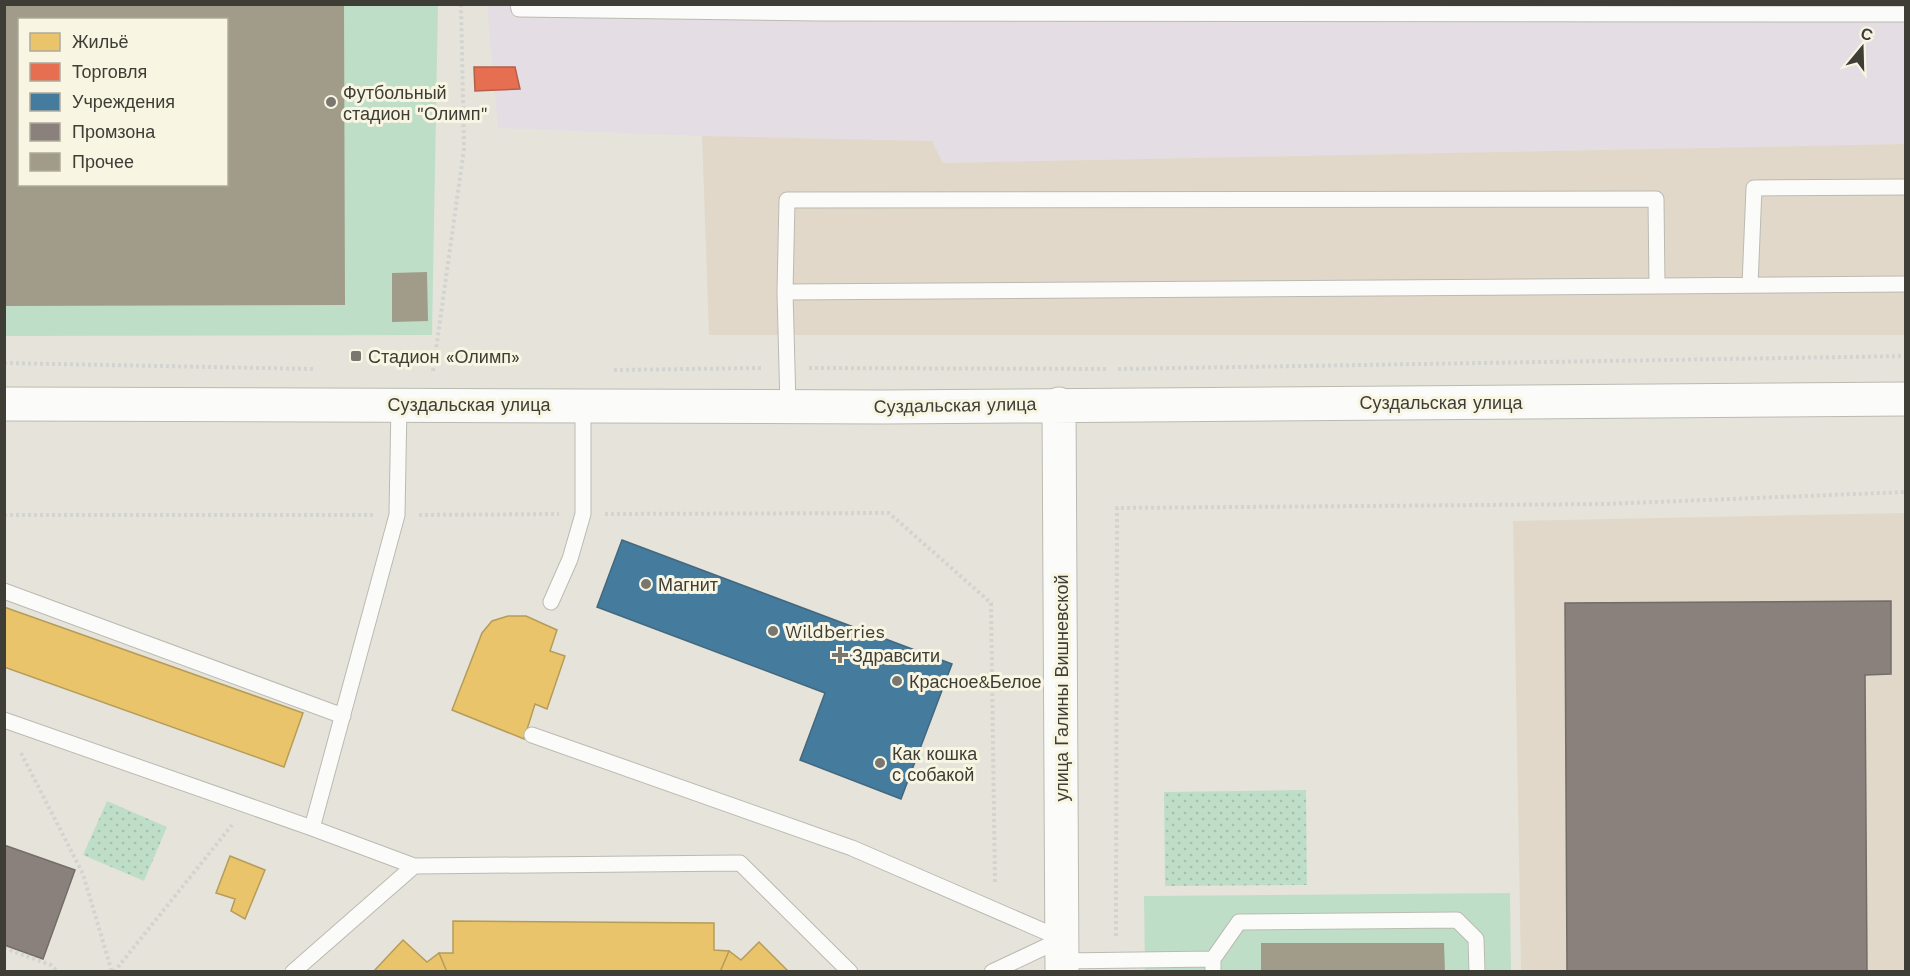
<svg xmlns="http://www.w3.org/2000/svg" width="1910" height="976" font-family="'Work Sans',sans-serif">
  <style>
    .commercial { fill: #e4dde4 }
    .industrial { fill: #e1d8ca }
    .grass { fill: #bfdec8; fill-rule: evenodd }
    .park { fill: url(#park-dots) }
    .homes { fill: #e9c46a; stroke: #b69c5a; stroke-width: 1.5 }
    .shops { fill: #e76f51; stroke: #b46049; stroke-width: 1.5 }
    .public { fill: #457b9d; stroke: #43687e; stroke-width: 1.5 }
    .industry { fill: #8a817c; stroke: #736d67; stroke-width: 1.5 }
    .building { fill: #a09c89; fill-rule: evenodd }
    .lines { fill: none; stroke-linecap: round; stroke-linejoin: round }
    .lane-casing { stroke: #bbbab2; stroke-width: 17 }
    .secondary-casing { stroke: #bbbab2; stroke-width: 35 }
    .path { stroke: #d3d3d0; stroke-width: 4; stroke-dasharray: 3 3; stroke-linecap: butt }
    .lane { stroke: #fbfbf9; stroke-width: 15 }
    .secondary { stroke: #fbfbf9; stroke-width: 33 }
    .poi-dot { fill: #79776f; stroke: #f8f5e2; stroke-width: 2 }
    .labels { text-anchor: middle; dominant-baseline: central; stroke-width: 6; stroke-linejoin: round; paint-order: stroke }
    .poi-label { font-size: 18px; fill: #3e3d36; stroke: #f8f5e2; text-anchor: start }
    .street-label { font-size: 18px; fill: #3e3d36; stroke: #f8f5e2 }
  </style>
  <defs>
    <pattern id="park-dots" width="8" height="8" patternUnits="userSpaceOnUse" patternTransform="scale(1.5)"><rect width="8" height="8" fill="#bfdec8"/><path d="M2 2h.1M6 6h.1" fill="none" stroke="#a5bfac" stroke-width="1.8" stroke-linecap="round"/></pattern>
  </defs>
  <rect width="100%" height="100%" fill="#e6e4da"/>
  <!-- commercial -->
  <path class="commercial" d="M487 5H1905V144L943 163 932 141 702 136 498 128Z"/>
  <!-- industrial -->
  <path class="industrial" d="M702 136 932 141 943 163 1905 144V335H709Z
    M1905 513V971H1521L1513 521Z"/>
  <!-- grass -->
  <path class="grass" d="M4 5H438L432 335 5 336ZM20 20H226V184H20Z
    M1510 893 1511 971H1145L1144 896Z"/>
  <!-- park -->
  <path class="park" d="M1306 790 1307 885 1165 886 1164 792Z
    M107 801 167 827 144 881 83 855Z"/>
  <!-- homes -->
  <path class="homes" d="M4 607 303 713 284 767 4 667Z
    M508 616H526L557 630 550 651 565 656 547 709 535 704 524 739 452 710 482 633 492 621Z
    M230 856 265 870 245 919 231 911 235 899 216 893Z
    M453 921 714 923V950L729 951 720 972H447L439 953H453Z
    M403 940 427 962 439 953 447 972H373Z
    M759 942 789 972H720L729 951 741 960Z"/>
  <!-- shops -->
  <path class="shops" d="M474 67H515L520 89 475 91Z"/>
  <!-- public -->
  <path class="public" d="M622 540 952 664 901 799 800 760 825 693 597 607Z"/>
  <!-- industry -->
  <path class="industry" d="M1891 601V674L1865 675 1867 972H1567L1565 603Z
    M4 845 75 870 43 959 4 945Z"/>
  <!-- building -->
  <path class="building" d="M4 5H344L345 305 4 306ZM20 20H226V184H20Z
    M427 272 428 321 392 322V273Z
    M1261 943H1444L1445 972H1261Z"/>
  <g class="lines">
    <defs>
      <path id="lane" d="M518 4 519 9 818 13 1906 14
        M1750 285 1754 188 1906 187
        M1657 286 1906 284
        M785 292 787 200 1656 199 1657 286 785 292 788 406
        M399 404 397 515 312 828 414 866 740 863 850 972
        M4 591 343 716
        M551 602 570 559 583 514V405
        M4 720 312 828
        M532 735 852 848 1062 939
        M1062 961 1213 959
        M293 972 414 866
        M992 972 1062 939
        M1213 972V959L1239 922 1457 920 1476 939 1477 972"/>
      <path id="secondary" d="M4 404 884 407 1906 399
        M1059 404 1062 972"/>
    </defs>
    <!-- lane casing -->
    <use href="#lane" class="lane-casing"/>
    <!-- secondary casing -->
    <use href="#secondary" class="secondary-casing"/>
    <!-- path -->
    <path class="path" d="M4 363 313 369
      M809 368 1108 369
      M1118 369 1906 356
      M614 370 763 368
      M433 371 464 149 461 4
      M605 514 889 513 991 603 995 884
      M4 515H373
      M419 515 559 514
      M21 753 83 874 112 972
      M1116 936 1117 508 1605 504 1906 492
      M4 948 51 965 58 972
      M114 972 232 825"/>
    <!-- lane -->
    <use href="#lane" class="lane"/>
    <!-- secondary -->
    <use href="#secondary" class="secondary"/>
  </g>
  <!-- markers -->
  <g class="poi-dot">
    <circle cx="331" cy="102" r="6"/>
    <rect x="350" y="350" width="12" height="12" rx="3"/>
    <circle cx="646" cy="584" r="6"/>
    <circle cx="773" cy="631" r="6"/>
    <path d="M837 646h6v6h6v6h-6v6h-6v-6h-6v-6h6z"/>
    <circle cx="897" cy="681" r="6"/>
    <circle cx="880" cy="763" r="6"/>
  </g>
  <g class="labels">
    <!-- poi labels -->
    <g class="poi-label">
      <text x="343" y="92">Футбольный<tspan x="343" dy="21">стадион "Олимп"</tspan></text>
      <text x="368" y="356">Стадион «Олимп»</text>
      <text x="658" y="584">Магнит</text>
      <text x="785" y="631">Wildberries</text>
      <text x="852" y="655">Здравсити</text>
      <text x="909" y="681">Красное&amp;Белое</text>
      <text x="892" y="753">Как кошка<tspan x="892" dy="21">с собакой</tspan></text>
    </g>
    <!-- street labels -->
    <g class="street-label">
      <text x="1441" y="402">Суздальская улица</text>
      <text x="469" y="404">Суздальская улица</text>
      <text transform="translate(955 405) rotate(-1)">Суздальская улица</text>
      <text transform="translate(1061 688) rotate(-90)">улица Галины Вишневской</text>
    </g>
  </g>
  <!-- border -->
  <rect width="1910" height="976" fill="none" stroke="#3e3d36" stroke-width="12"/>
  <!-- legend -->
  <rect x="18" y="18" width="210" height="168" fill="#f8f5e2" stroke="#aeab9d" stroke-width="1.5"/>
  <rect x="30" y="33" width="30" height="18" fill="#e9c46a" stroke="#aeab9d" stroke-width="1.5"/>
  <text x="72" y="48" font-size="18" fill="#3e3d36">Жильё</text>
  <rect x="30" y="63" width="30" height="18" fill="#e76f51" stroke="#aeab9d" stroke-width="1.5"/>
  <text x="72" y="78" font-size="18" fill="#3e3d36">Торговля</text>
  <rect x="30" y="93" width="30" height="18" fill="#457b9d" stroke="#aeab9d" stroke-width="1.5"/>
  <text x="72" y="108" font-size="18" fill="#3e3d36">Учреждения</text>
  <rect x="30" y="123" width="30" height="18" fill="#8a817c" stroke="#aeab9d" stroke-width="1.5"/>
  <text x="72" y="138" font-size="18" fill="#3e3d36">Промзона</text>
  <rect x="30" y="153" width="30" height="18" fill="#a09c89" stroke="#aeab9d" stroke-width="1.5"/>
  <text x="72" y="168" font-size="18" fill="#3e3d36">Прочее</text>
  <!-- north arrow -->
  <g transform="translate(1862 48) rotate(19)" stroke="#f8f5e2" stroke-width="4.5" paint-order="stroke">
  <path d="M0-4.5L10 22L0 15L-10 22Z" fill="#3e3d36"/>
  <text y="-9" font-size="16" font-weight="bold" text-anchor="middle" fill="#3e3d36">С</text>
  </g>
</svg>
